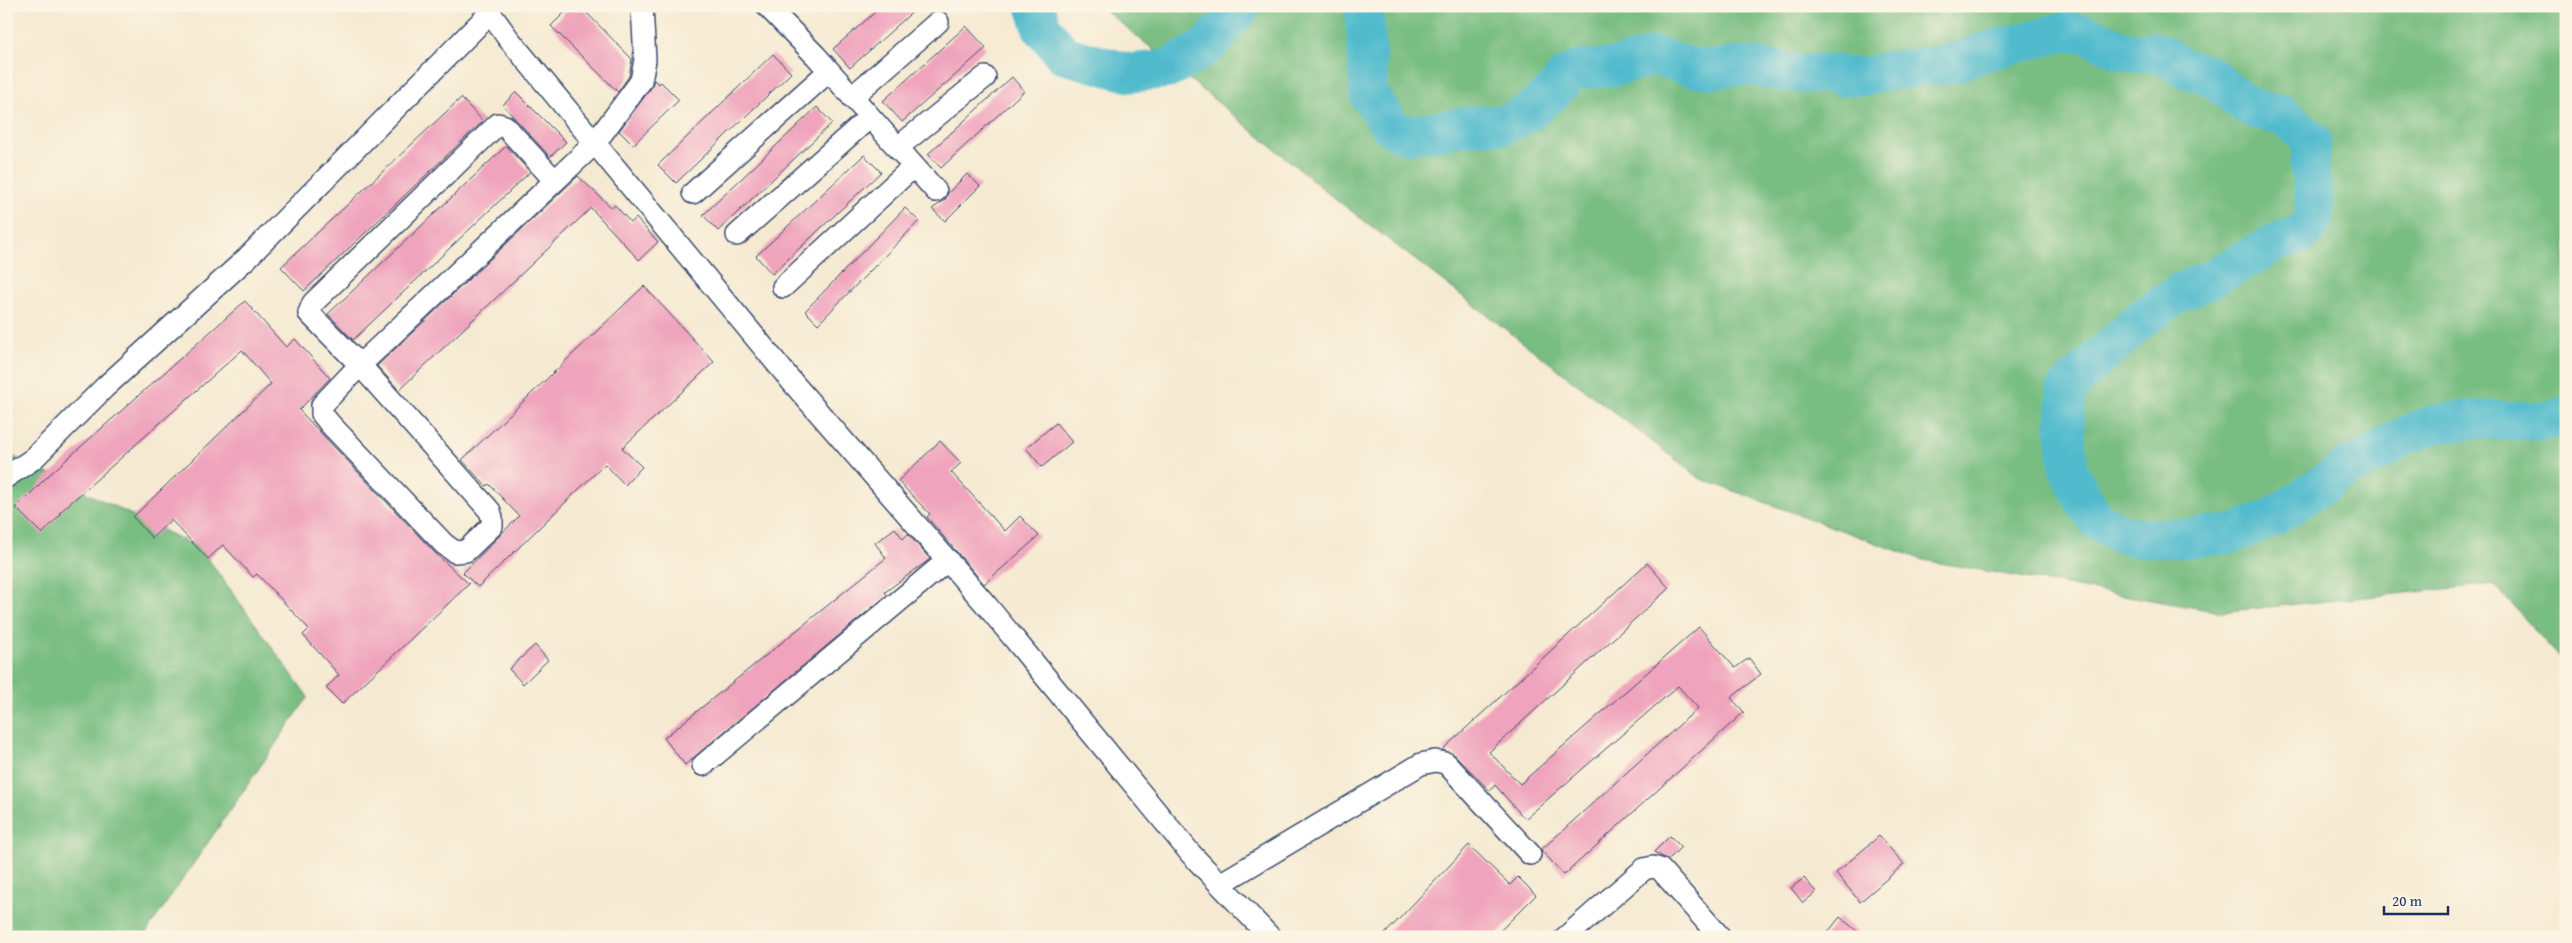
<svg xmlns="http://www.w3.org/2000/svg" width="2572" height="943" font-family="'Gentium Book Plus',serif">
  <style>
    .forest { fill: #78bd81; stroke: #4a7670 }
    .lines { fill: none; stroke-linecap: round; stroke-linejoin: round }
    .river { stroke: #51bbcd; stroke-width: 39 }
    .building { fill: #efa3bc }
    .minor-casing { stroke: #3c4b6f; stroke-width: 24 }
    .minor { stroke: #fff; stroke-width: 21 }
  </style>
  <rect width="100%" height="100%" fill="#fcf5e5"/>
  <filter id="ink" filterUnits="userSpaceOnUse"><feTurbulence type="fractalNoise" baseFrequency=".02" numOctaves="2"/><feDisplacementMap in="SourceGraphic" scale="10" xChannelSelector="R" yChannelSelector="G"/><feConvolveMatrix kernelMatrix="1 2 1 2 8 2 1 2 1" color-interpolation-filters="sRGB"/></filter>
  <filter id="wash" filterUnits="userSpaceOnUse"><feTurbulence type="fractalNoise" baseFrequency=".0096" numOctaves="4" result="noise"/><feDisplacementMap in="SourceGraphic" scale="20" xChannelSelector="R" yChannelSelector="G"/><feGaussianBlur stdDeviation="1.12" result="paint"/><feColorMatrix in="noise" values="0 0 0 0 0 0 0 0 0 0 0 0 0 0 0 0 0 1.4 0 .05"/><feComposite in="paint" operator="in"/></filter>
  <g filter="url(#wash)">
    <rect width="100%" height="100%" fill="#f5ead1"/>
    <!-- forest -->
    <path class="forest" d="M1100 6H2566V665L2494 584 2220 612 1923 560 1701 479 1337 200Z
      M6 453 201 549 308 697 143 937H6Z"/>
    <g class="lines">
      <!-- river -->
      <path class="river" d="M1035 6 1042 28 1064 55 1130 73 1168 69 1208 46 1242 6
        M1364 6 1369 95 1392 128 1409 135 1475 125H1505L1528 113 1550 95 1567 75 1579 70 1614 67 1656 56 1690 67 1711 69 1745 66 1800 74 1832 73 1842 77 1869 76 1887 71 1950 64 1987 51 2067 31 2087 34 2121 50 2134 53 2153 51 2166 56 2187 70 2207 73 2246 105 2263 112 2283 114 2312 141 2309 169 2313 185 2315 217 2304 233 2275 243 2209 280 2179 293 2139 321 2066 389 2065 430 2069 470 2081 495 2096 520 2120 533 2139 538H2188L2234 534 2272 518 2350 466 2372 456 2404 436 2431 425 2462 420 2550 421 2566 416"/>
    </g>
    <g id="blocks">
      <!-- building -->
      <path class="building" d="M571 6H580L632 59 629 76 618 92 551 26Z
        M882 6H919L850 68 833 49Z
        M966 26 986 48 902 122 883 101Z
        M773 54 791 73 676 183 658 165Z
        M1012 77 1024 91 941 168 928 154Z
        M654 80 659 84 661 82 679 100 633 145 619 131 651 88Z
        M516 92 566 142 550 157 503 105Z
        M461 98 483 121 304 291 281 267Z
        M817 107 832 123 718 231 703 215Z
        M506 146 530 172 353 340 328 314Z
        M864 155 881 172 772 274 756 256Z
        M967 174 980 186 945 221 932 209 945 200 948 193Z
        M578 176 612 208 615 205 631 223 636 218 658 242 639 260 591 208 399 390 377 366Z
        M905 208 919 221 818 324 805 311Z
        M644 286 714 362 622 448 642 467 625 485 605 464 478 587 463 573 519 516 489 484 486 486 462 460Z
        M245 301 286 347 295 339 330 378 299 410 435 553 469 584 342 704 326 688 339 675 303 635 309 629 257 574 253 577 223 545 208 559 171 520 152 538 133 517 271 384 242 350 59 513 61 514 42 534 16 508 49 475Z
        M1056 423 1072 442 1042 467 1026 448Z
        M940 441 961 463 951 472 1005 531 1020 516 1039 536 984 584 927 517 930 514 898 481Z
        M895 528 903 539 908 534 930 559 885 592 887 595 685 765 664 738 886 558 875 543Z
        M1647 563 1669 588 1489 752 1520 784 1699 627 1735 668 1749 658 1761 674 1731 698 1744 712 1564 875 1541 850 1698 708 1678 686 1525 819 1495 785 1490 791 1455 755 1442 750Z
        M535 645 548 660 523 684 509 669Z
        M1670 836 1681 847 1668 860 1654 852Z
        M1879 836 1904 864 1860 902 1836 873Z
        M1469 845 1510 885 1518 877 1536 895 1494 937H1382Z
        M1804 878 1816 892 1803 903 1791 888Z
        M1840 917 1864 937H1824Z"/>
    </g>
  </g>
  <g filter="url(#ink)">
    <use href="#blocks" fill-opacity="0" stroke="#3c4b6f" stroke-width="1"/>
    <g class="lines">
      <defs>
        <path id="minor" d="M491 6 490 13 508 38 793 383 988 607 1191 854 1270 937
          M767 6 816 56 936 191
          M852 97 938 22
          M897 148 985 77
          M555 181 505 126 498 124 313 303 309 313 360 365 490 511 492 518V526L466 551 455 552 444 544 330 424 322 414V405L360 365 595 143 641 81 645 60 642 6
          M693 193 829 71
          M737 235 870 117
          M783 287 914 166
          M6 477 33 459 105 387 246 259 490 13
          M703 765 948 560
          M1220 884 1421 764 1435 761 1446 763 1530 854
          M1566 937 1644 869 1653 867 1660 869 1720 937"/>
      </defs>
      <!-- minor casing -->
      <use href="#minor" class="minor-casing"/>
      <!-- minor -->
      <use href="#minor" class="minor"/>
    </g>
  </g>
  <!-- margin -->
  <rect width="2572" height="943" fill="none" stroke="#fcf5e5" stroke-width="25"/>
  <!-- scale -->
  <path d="M2384 906v8h64v-8" fill="none" stroke="#1b2f5e" stroke-width="2.5"/>
  <text x="2392" y="906" font-size="15" fill="#1b2f5e" stroke="#fcf5e5" stroke-width="4" paint-order="stroke">20 m</text>
</svg>
